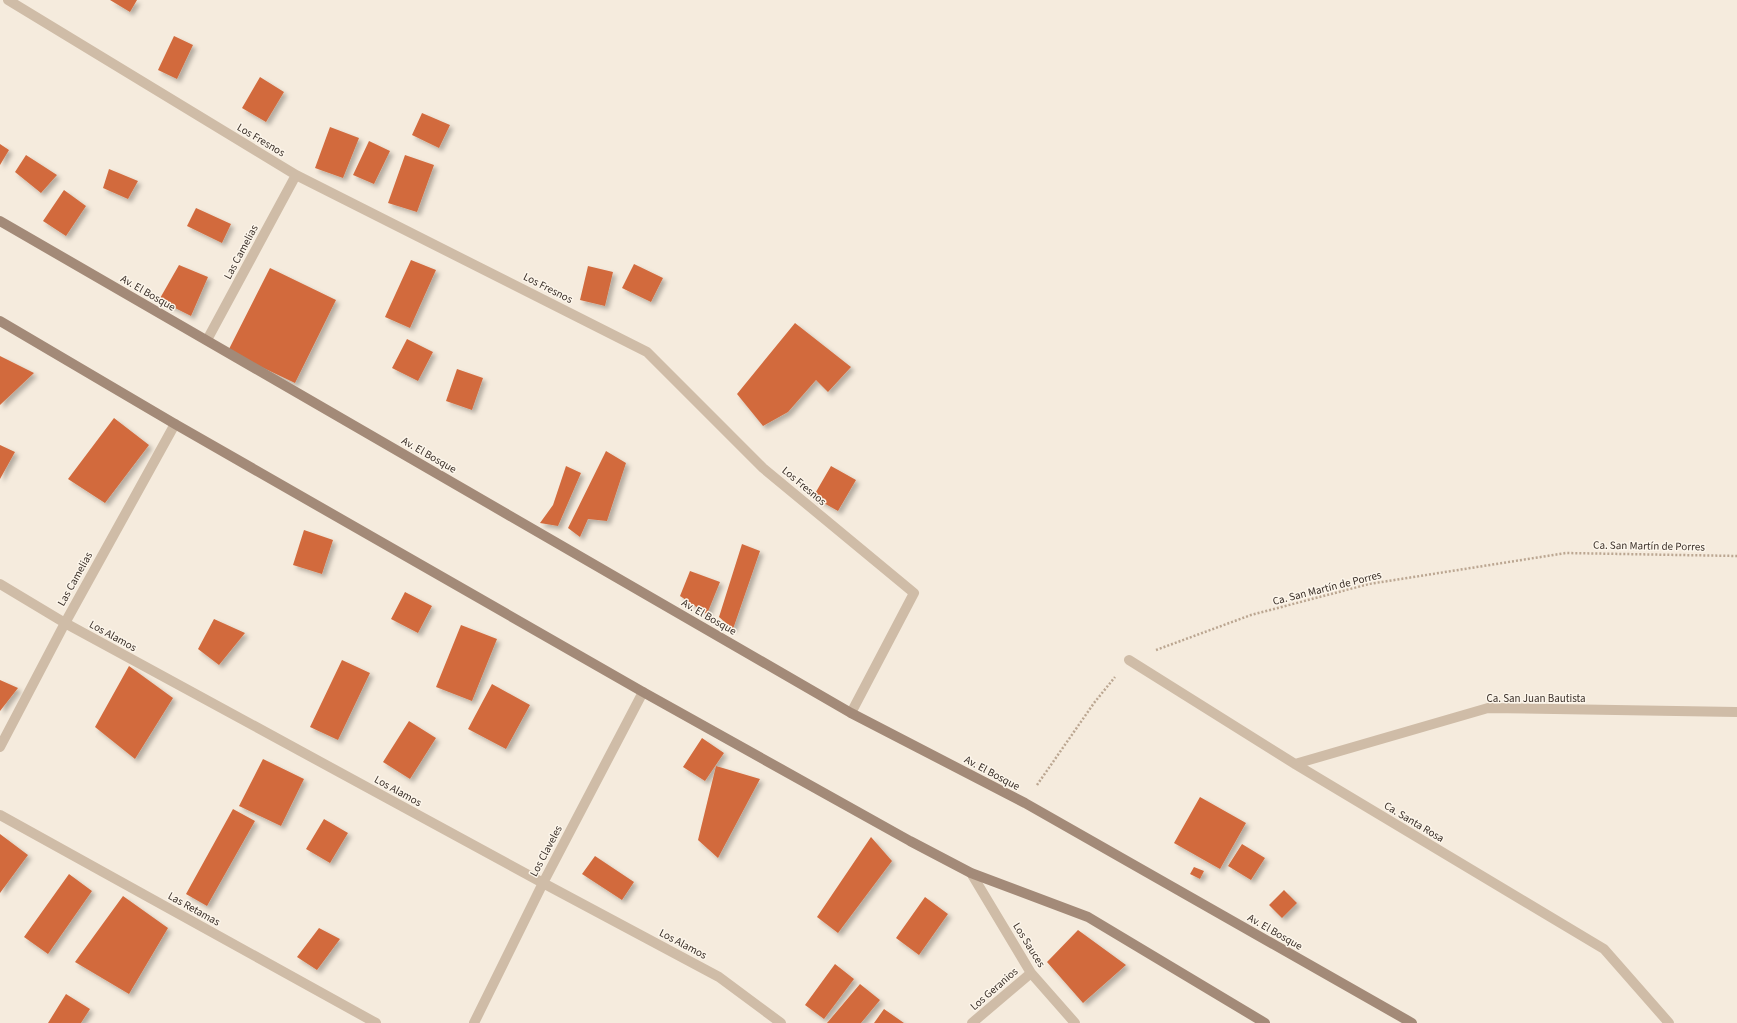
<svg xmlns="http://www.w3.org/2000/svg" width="1737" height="1023" font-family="'Source Sans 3',sans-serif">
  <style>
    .building { fill: #d26b3e; filter: url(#shadow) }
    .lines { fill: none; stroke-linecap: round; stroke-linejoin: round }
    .path { stroke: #bba691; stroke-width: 2.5; stroke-dasharray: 2 2; stroke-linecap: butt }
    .street { stroke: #cfbca7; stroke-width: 10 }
    .secondary { stroke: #a38a78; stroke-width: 10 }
    .labels { text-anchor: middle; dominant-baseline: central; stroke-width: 3; stroke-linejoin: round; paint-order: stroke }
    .street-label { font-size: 11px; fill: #3a2f28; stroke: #fcf5ea }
  </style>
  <defs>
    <filter id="shadow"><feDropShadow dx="3.5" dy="3.5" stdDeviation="2" flood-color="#0004"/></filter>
  </defs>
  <rect width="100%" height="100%" fill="#f5ebdd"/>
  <!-- building -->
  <path class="building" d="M110 0H137L130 12Z
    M174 36 193 45 177 79 158 70Z
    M260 77 284 92 266 122 242 108Z
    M422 113 450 125 439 148 412 135Z
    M330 127 359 138 343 178 315 168Z
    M369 141 390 151 374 184 353 175Z
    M0 144 9 150 0 165Z
    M26 155 57 175 41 193 15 172Z
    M405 155 434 165 417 212 388 203Z
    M109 169 138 181 128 199 103 188Z
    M64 190 86 206 66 236 43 221Z
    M196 208 231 224 222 243 187 226Z
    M411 260 436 270 410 328 385 317Z
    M634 264 663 278 651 302 622 288Z
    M179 265 208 277 191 316 159 300Z
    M588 266 613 272 605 306 580 300Z
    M270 268 336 300 295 383 228 351Z
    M795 323 851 367 828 392 816 380 788 412 763 426 737 394Z
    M407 339 433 352 418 381 392 368Z
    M0 356 34 373 0 405Z
    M457 369 483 378 472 410 446 401Z
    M114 418 149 445 105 503 68 479Z
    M0 445 15 452 0 479Z
    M606 451 626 463 607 521 588 519 580 537 568 528Z
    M566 466 581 473 558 526 540 523 553 505Z
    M831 466 856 480 838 511 813 497Z
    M304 530 333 540 322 574 293 565Z
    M742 544 760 551 733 629 719 617Z
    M690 571 720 582 707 614 680 596Z
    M405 592 432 606 418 633 391 619Z
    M214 619 245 633 219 665 198 649Z
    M461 625 497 639 472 701 436 687Z
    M342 660 370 673 338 740 310 727Z
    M129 666 173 698 135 759 95 727Z
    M0 680 18 688 0 711Z
    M492 684 530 705 506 749 468 729Z
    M409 721 436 738 410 779 383 762Z
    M702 738 724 753 705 781 683 767Z
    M263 759 304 779 281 826 239 806Z
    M716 766 760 779 718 858 698 840Z
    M1200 797 1246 823 1220 869 1174 843Z
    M233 809 255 821 207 906 186 894Z
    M324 819 348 833 330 863 306 849Z
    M0 834 28 855 0 893Z
    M871 837 892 861 838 933 817 917Z
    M1242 844 1265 858 1251 880 1228 866Z
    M595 856 634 882 622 900 582 874Z
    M1194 867 1204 871 1200 879 1190 874Z
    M69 874 92 891 48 954 24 937Z
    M1284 890 1297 903 1282 918 1269 905Z
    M123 896 168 928 129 994 75 962Z
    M925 897 948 914 919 955 896 938Z
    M319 928 340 939 317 970 297 957Z
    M1078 930 1126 965 1083 1003 1047 962Z
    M835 964 854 979 824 1019 805 1005Z
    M860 984 880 1000 861 1023H827Z
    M66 994 90 1009 81 1023H48Z
    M884 1009 904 1023H874Z"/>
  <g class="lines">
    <!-- path -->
    <path class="path" d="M1156 650 1251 615 1369 584 1566 553 1737 556
      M1037 785 1094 703 1115 677"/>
    <!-- street -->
    <path class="street" d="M8 0 296 175 647 352 763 468 914 593 851 713
      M207 340 296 175
      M0 584 65 623 543 883 719 977 781 1023
      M1129 660 1295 764 1604 949 1669 1023
      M0 747 65 623 175 424
      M1295 764 1488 708 1737 712
      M0 815 376 1023
      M971 873 1031 973 1075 1023
      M474 1023 543 883 643 692
      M972 1023 1031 973"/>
    <!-- secondary -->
    <path class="secondary" d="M0 221 851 713 1025 803 1412 1023
      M0 321 175 424 643 692 910 841 971 873 1088 917 1265 1023"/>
  </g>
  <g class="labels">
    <!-- street labels -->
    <g class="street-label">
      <text transform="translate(261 140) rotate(31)">Los Fresnos</text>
      <text transform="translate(241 252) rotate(-62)">Las Camelias</text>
      <text transform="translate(548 288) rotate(27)">Los Fresnos</text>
      <text transform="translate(148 293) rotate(30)">Av. El Bosque</text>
      <text transform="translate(429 455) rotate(30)">Av. El Bosque</text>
      <text transform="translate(804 486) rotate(40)">Los Fresnos</text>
      <text transform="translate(1649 546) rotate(1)">Ca. San Martín de Porres</text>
      <text transform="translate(75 579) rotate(-61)">Las Camelias</text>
      <text transform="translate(1327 588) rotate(-14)">Ca. San Martín de Porres</text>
      <text transform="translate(709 617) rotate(30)">Av. El Bosque</text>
      <text transform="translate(113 636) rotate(29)">Los Alamos</text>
      <text x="1536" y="698">Ca. San Juan Bautista</text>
      <text transform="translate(992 773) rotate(28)">Av. El Bosque</text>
      <text transform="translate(398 791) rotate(29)">Los Alamos</text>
      <text transform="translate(1414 822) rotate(31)">Ca. Santa Rosa</text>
      <text transform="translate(546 851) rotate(-62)">Los Claveles</text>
      <text transform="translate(194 909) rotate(29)">Las Retamas</text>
      <text transform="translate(1275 932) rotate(30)">Av. El Bosque</text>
      <text transform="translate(683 944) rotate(28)">Los Alamos</text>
      <text transform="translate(1029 945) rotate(58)">Los Sauces</text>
      <text transform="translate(994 989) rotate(-41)">Los Geranios</text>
    </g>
  </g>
</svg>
